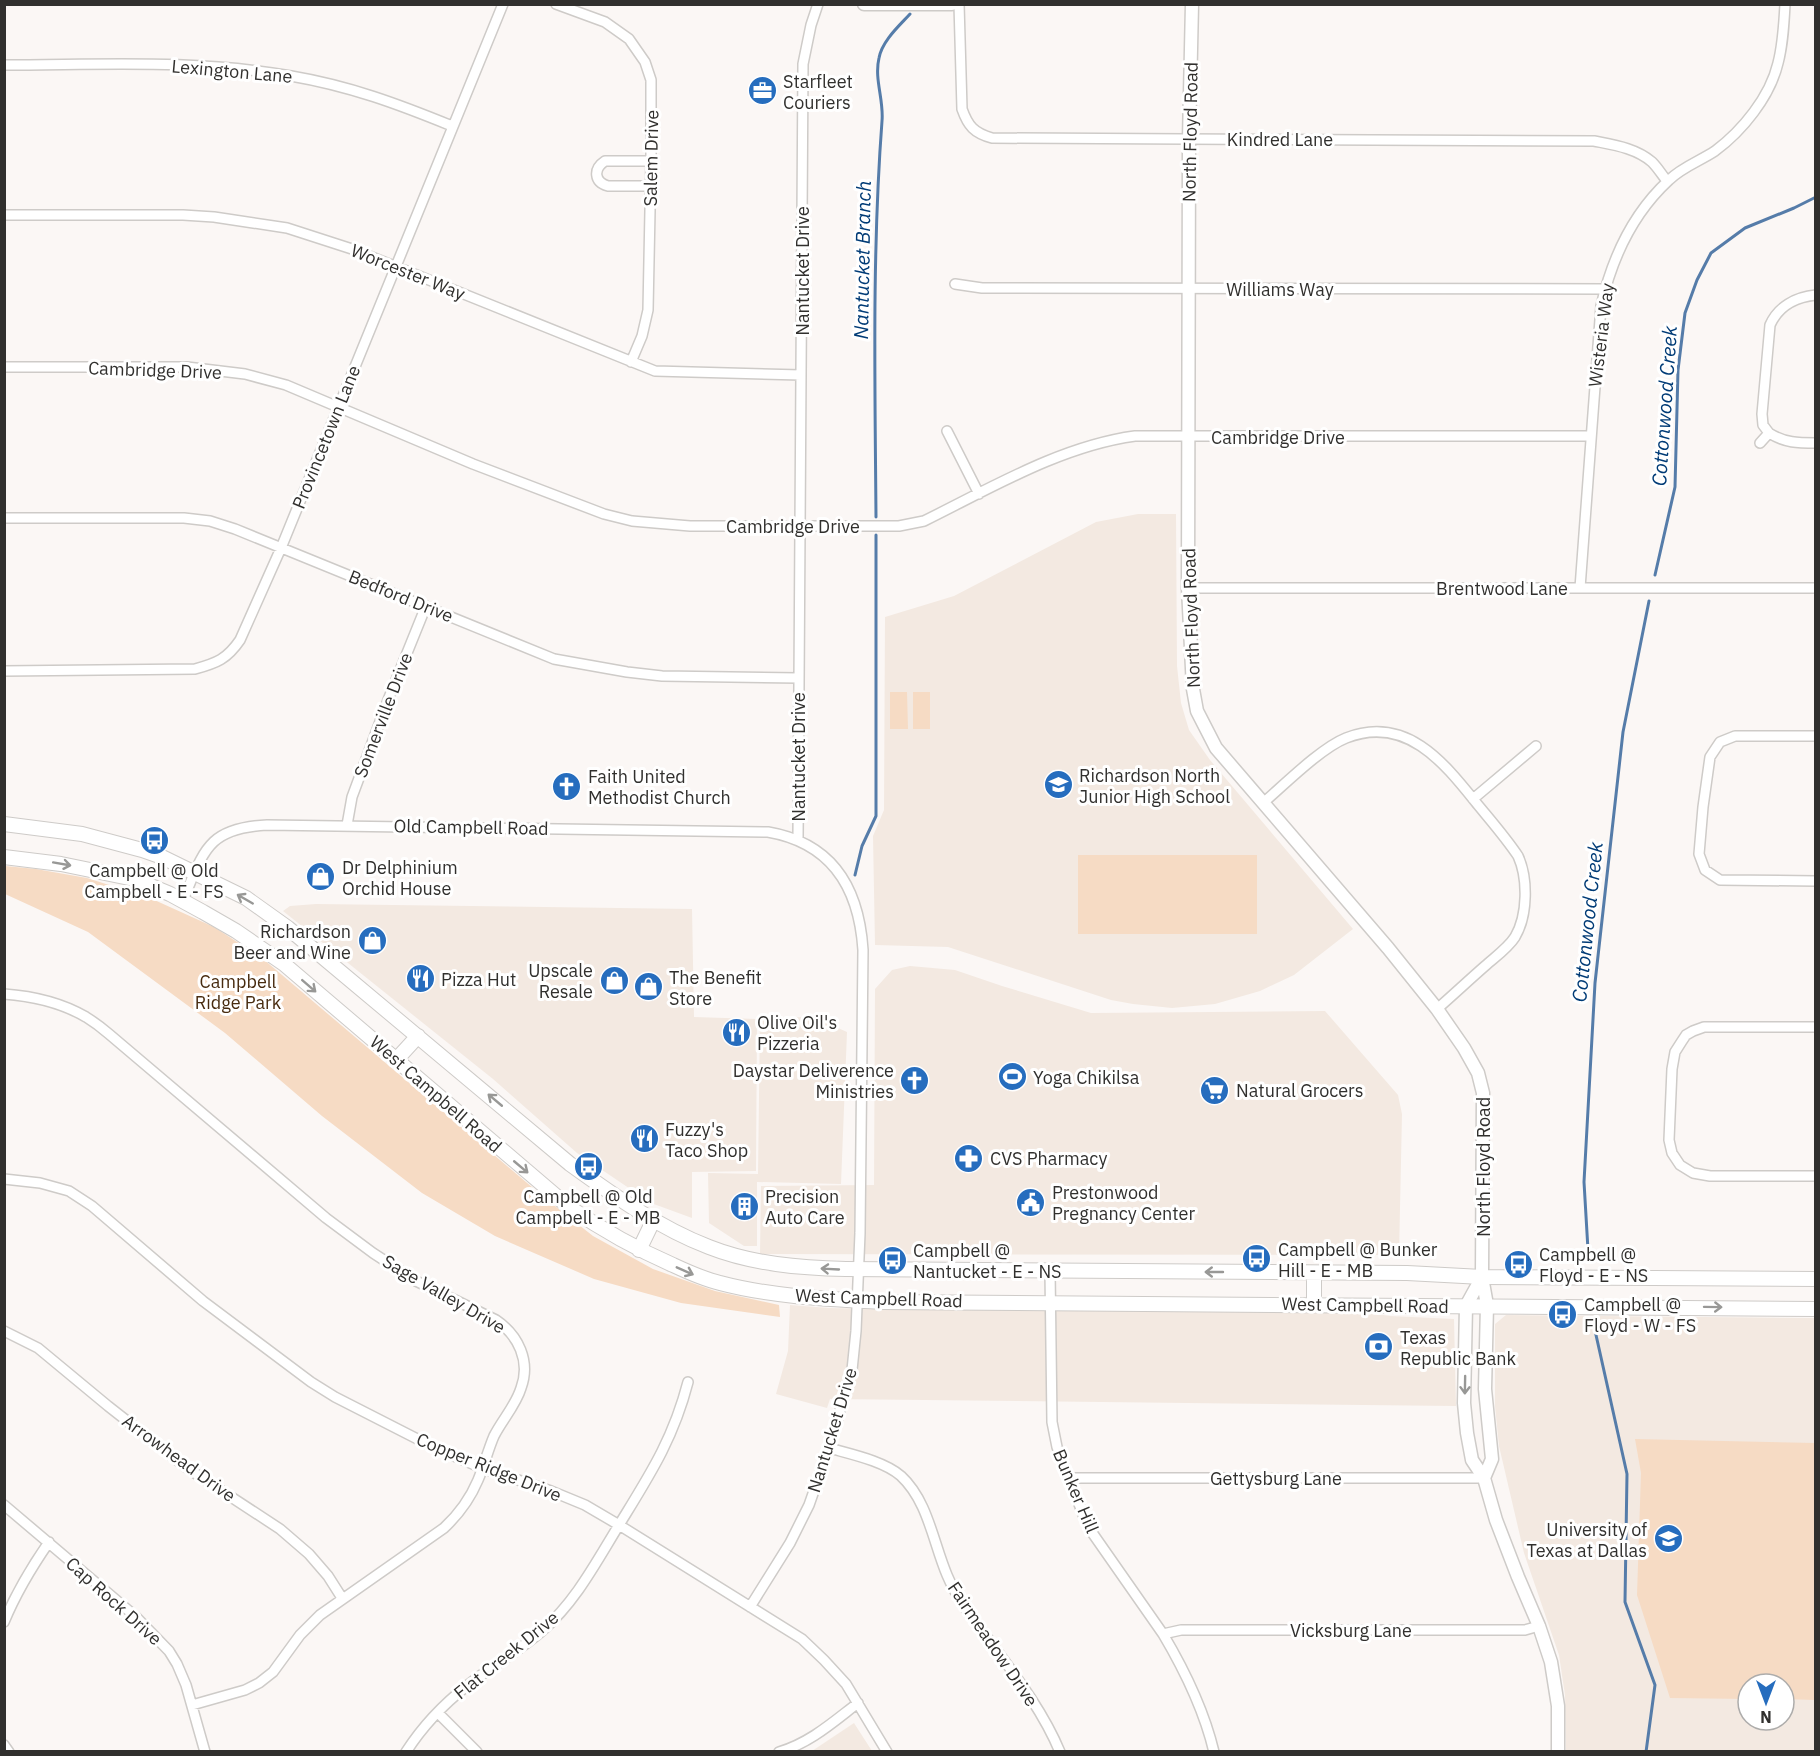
<svg xmlns="http://www.w3.org/2000/svg" width="1820" height="1756" font-family="'IBM Plex Sans',sans-serif">
  <style>
    .built { fill: #f3e9e1; fill-rule: evenodd }
    .green { fill: #f6dbc4 }
    .lines { fill: none; stroke-linecap: round; stroke-linejoin: round }
    .stream { stroke: #557ca9; stroke-width: 3 }
    .minor-casing { stroke: #cecbc8; stroke-width: 12 }
    .tertiary-casing { stroke: #cecbc8; stroke-width: 15 }
    .secondary-casing { stroke: #cecbc8; stroke-width: 16 }
    .minor { stroke: #fff; stroke-width: 9 }
    .tertiary { stroke: #fff; stroke-width: 12 }
    .secondary { stroke: #fff; stroke-width: 14 }
    .oneway { stroke: #989896 }
    .labels { text-anchor: middle; dominant-baseline: central; stroke-width: 6; stroke-linejoin: round; paint-order: stroke }
    .street-label { font-size: 18px; fill: #31302e; stroke: #fff }
    .poi-label { font-size: 18px; fill: #31302e; stroke: #fff; text-anchor: start }
    .park-label { font-size: 18px; fill: #482c10; stroke: #fff }
    .water-label { font-size: 20px; font-style: italic; fill: #003b76; stroke: #fff }
  </style>
  <rect width="100%" height="100%" fill="#fbf7f5"/>
  <!-- built -->
  <path class="built" d="M1138 514H1176L1177 666 1181 703 1189 730 1210 760 1353 929 1294 975 1260 991 1215 1004 1172 1008 1133 1004 1111 1000 948 947 875 945 873 836 884 810 885 617 954 596 1096 522Z
    M316 904 692 909 694 1017 757 1019 756 1171 692 1172V1218L651 1203 577 1153 493 1079 283 911 290 906Z
    M910 966 955 970 1002 986 1091 1013 1325 1011 1398 1095 1402 1114 1399 1255 760 1254 761 1186 874 1185 875 989 892 970Z
    M813 1017 847 1032 841 1184 757 1182V1246H744L709 1223 708 1173 758 1174 760 1018Z
    M790 1305 829 1308 876 1309 1364 1312 1390 1316 1454 1319 1456 1406 830 1399 827 1408 776 1394 788 1351Z
    M1506 1315 1815 1318V1751H1566L1565 1695 1559 1655 1524 1553 1499 1446 1495 1406V1324ZM1748 1684H1784V1720H1748Z
    M854 1723 872 1751H812Z"/>
  <!-- green -->
  <path class="green" d="M890 692H907L908 729H890Z
    M913 692H930V729H913Z
    M1078 855H1257V934H1078Z
    M5 866 36 869 87 878 150 898 214 927 262 958 546 1199 593 1236 653 1269 715 1291 779 1305 780 1317 681 1303 594 1279 495 1236 422 1193 322 1116 225 1033 88 932 5 894Z
    M1635 1439 1815 1443V1700L1784 1699V1684H1748V1699L1670 1698 1637 1595 1641 1473Z"/>
  <g class="lines">
    <!-- stream -->
    <path class="stream" d="M876 517C875 385 872 253 882 121 884 100 874 79 879 58 882 41 899 26 910 14
      M1655 575 1675 487 1678 370 1685 313 1697 280 1711 253 1745 228 1794 208 1816 197
      M855 875 862 846 876 816V535
      M1588 1250 1584 1182 1595 983 1623 732 1649 601
      M1619 1327 1594 1326 1627 1474 1625 1602 1655 1685 1646 1752"/>
    <defs>
      <path id="minor" d="M556 4 605 22 629 39 645 62 651 80V161L648 310 642 336 631 362
        M959 4 962 109C968 126 974 133 992 138L1594 141C1614 145 1636 148 1652 162 1658 168 1662 175 1667 181
        M4 65C100 65 197 59 291 76 350 86 398 104 452 126
        M650 186H608C594 182 593 169 605 161H651
        M4 215H183L214 217 287 228 352 249 655 371 801 375
        M955 284 982 288 1605 289
        M4 367H187L245 374 286 385 473 464 604 514 632 521 690 526H899L924 521C991 488 1061 446 1135 436H1591
        M947 431 979 494
        M1769 433C1785 443 1798 443 1816 443
        M1760 443 1769 433 1763 425 1762 414 1770 325C1778 307 1795 297 1816 295
        M4 518H184L210 521 235 529 554 659 627 672 662 676 798 678
        M1188 588H1816
        M1580 588 1601 306C1612 258 1632 214 1669 180 1682 167 1700 161 1715 151 1742 131 1770 97 1778 63 1783 44 1784 24 1785 4
        M4 671 195 669C217 663 227 659 240 640L281 548 503 4
        M1816 736H1735L1720 742 1710 757 1703 807 1699 854 1705 870 1720 880 1816 881
        M1473 799 1536 746
        M1263 803C1285 784 1321 748 1346 738 1407 714 1445 764 1478 805 1492 822 1506 838 1518 856 1528 878 1528 915 1515 937 1508 948 1495 957 1485 966 1469 980 1453 995 1437 1009
        M347 825 352 797 388 700 426 606
        M798 839 803 64 811 25 818 4
        M183 900C204 851 207 828 267 825L768 832C832 843 859 888 863 950L860 1233 856 1331 852 1370 829 1448 809 1505 790 1543 750 1607
        M4 994C32 996 62 1003 86 1017 94 1022 102 1028 109 1034L326 1218 373 1253 416 1281 496 1320C518 1335 531 1361 521 1388 516 1405 502 1420 494 1436 488 1450 484 1466 478 1480 470 1499 459 1514 444 1528L320 1615 300 1635 273 1672 259 1683 245 1690 192 1705
        M1816 1027H1704L1693 1031 1686 1035 1682 1041 1675 1052 1672 1069 1669 1140 1672 1153 1680 1165 1693 1173 1710 1176H1816
        M4 1179 40 1183 69 1191 92 1206 203 1301 311 1382 335 1397 435 1448 482 1468 551 1491 585 1505 619 1525 802 1639 824 1660 846 1684 887 1752
        M1050 1271 1052 1422 1057 1447 1084 1517 1091 1531 1163 1634C1185 1671 1204 1710 1214 1752
        M4 1331 38 1348 108 1406 187 1468 280 1529 309 1554 328 1576 342 1598
        M829 1448C850 1454 884 1461 901 1476 928 1501 933 1542 947 1575 957 1599 973 1619 989 1640 1015 1675 1043 1711 1060 1752
        M1068 1478H1484
        M4 1505 135 1616 169 1651 177 1664 186 1685 205 1752
        M4 1622C16 1593 31 1568 49 1542
        M1163 1634 1181 1630H1525L1539 1626
        M438 1713 477 1752
        M4 1745 9 1752
        M406 1752C422 1727 445 1703 468 1685 492 1666 519 1651 542 1631 576 1601 595 1564 619 1525 649 1476 673 1440 688 1382
        M779 1752C810 1743 833 1722 858 1703"/>
      <path id="tertiary" d="M864 4H952
        M1192 4 1189 139 1188 588 1193 689 1197 711 1216 748 1388 948 1437 1009 1464 1048 1478 1073 1483 1093 1482 1277 1487 1305 1485 1389 1492 1459 1484 1478
        M1482 1277 1466 1306 1464 1403 1467 1433 1472 1460 1484 1478 1496 1520 1518 1577 1539 1626 1551 1662 1558 1706V1752"/>
      <path id="secondary" d="M4 824 82 834 142 850 162 857 246 898 288 928 570 1164C613 1195 659 1228 709 1247 752 1264 800 1268 846 1269L1407 1273 1482 1277 1816 1279
        M4 857 61 864 134 879 170 894 203 912 236 931 284 964 569 1207C604 1231 634 1248 673 1265 688 1272 703 1279 720 1283 773 1297 829 1299 884 1302L1816 1309
        M396 1060 418 1036
        M639 1250 654 1219
        M1314 1273V1304"/>
    </defs>
    <!-- minor casing -->
    <use href="#minor" class="minor-casing"/>
    <!-- tertiary casing -->
    <use href="#tertiary" class="tertiary-casing"/>
    <!-- secondary casing -->
    <use href="#secondary" class="secondary-casing"/>
    <!-- minor -->
    <use href="#minor" class="minor"/>
    <!-- tertiary -->
    <use href="#tertiary" class="tertiary"/>
    <!-- secondary -->
    <use href="#secondary" class="secondary"/>
  </g>
  <!-- one-way arrows -->
  <defs><path id="oneway-shaft" d="M-6 0H5M1.5-3L5.5 0L1.5 3" fill="none" stroke-width="1.6" stroke-linecap="round" stroke-linejoin="round" transform="scale(1.5)"/></defs>
  <g class="oneway">
    <use href="#oneway-shaft" transform="translate(62 864) rotate(10)"/>
    <use href="#oneway-shaft" transform="translate(245 899) rotate(-150)"/>
    <use href="#oneway-shaft" transform="translate(309 986) rotate(41)"/>
    <use href="#oneway-shaft" transform="translate(495 1100) rotate(-140)"/>
    <use href="#oneway-shaft" transform="translate(521 1167) rotate(40)"/>
    <use href="#oneway-shaft" transform="translate(830 1269) rotate(-177)"/>
    <use href="#oneway-shaft" transform="translate(685 1271) rotate(24)"/>
    <use href="#oneway-shaft" transform="translate(1214 1272) rotate(-180)"/>
    <use href="#oneway-shaft" transform="translate(1713 1307) rotate(1)"/>
    <use href="#oneway-shaft" transform="translate(1465 1385) rotate(91)"/>
  </g>
  <!-- icons -->
  <defs>
    <symbol id="office-disc" viewBox="-11 -11 22 22"><circle r="9.5" fill="#266dbe" stroke="#fff"/><path d="M-6-3h4V-5.5h4V-3h4V5H-6ZM-1-4.5V-3h2v-1.5ZM-6 0V1H6V0Z" fill="#fff"/></symbol>
    <symbol id="school-disc" viewBox="-11 -11 22 22"><circle r="9.5" fill="#266dbe" stroke="#fff"/><path d="M0-5L7-2L0 1L-7-2ZM-4 1L0 2.5L4 1V4Q0 6-4 4Z" fill="#fff"/></symbol>
    <symbol id="church-disc" viewBox="-11 -11 22 22"><circle r="9.5" fill="#266dbe" stroke="#fff"/><path d="M-1.2-6h2.4v3.5h3.3v2.4h-3.3V6h-2.4V-.1h-3.3v-2.4h3.3Z" fill="#fff"/></symbol>
    <symbol id="bus-disc" viewBox="-11 -11 22 22"><circle r="9.5" fill="#266dbe" stroke="#fff"/><path d="M-5-6H5V4H4V6H2V4H-2V6H-4V4H-5ZM-3.5-4V0h7V-4ZM-3.5 1.2v1.5H-2V1.2ZM2 1.2v1.5H3.5V1.2Z" fill="#fff"/></symbol>
    <symbol id="shop-disc" viewBox="-11 -11 22 22"><circle r="9.5" fill="#266dbe" stroke="#fff"/><path d="M-5-2.5h2.3a2.7 3.5 0 0 1 5.4 0H5L5.5 6h-11ZM-1.5-2.5h3a1.5 2.3 0 0 0-3 0Z" fill="#fff"/></symbol>
    <symbol id="restaurant-disc" viewBox="-11 -11 22 22"><circle r="9.5" fill="#266dbe" stroke="#fff"/><path d="M-5-6h1v4h1v-4h1v4h1v-4h1v5L-1.5 .5V6h-2V.5L-5-1ZM5-6V6H3V1.5H1.5Q1.5-4 5-6Z" fill="#fff"/></symbol>
    <symbol id="stadium-disc" viewBox="-11 -11 22 22"><circle r="9.5" fill="#266dbe" stroke="#fff"/><path d="M0-5a6.5 5 0 1 0 0 10a6.5 5 0 1 0 0-10ZM-3.5-1.8h7v3.6h-7Z" fill="#fff"/></symbol>
    <symbol id="supermarket-disc" viewBox="-11 -11 22 22"><circle r="9.5" fill="#266dbe" stroke="#fff"/><path d="M-6-5.5h2.5l.6 2H6L4.5 2H-2.5L-4.4-4H-6ZM-1.5 3.2a1.3 1.3 0 1 0 .1 0ZM3 3.2a1.3 1.3 0 1 0 .1 0Z" fill="#fff"/></symbol>
    <symbol id="pharmacy-disc" viewBox="-11 -11 22 22"><circle r="9.5" fill="#266dbe" stroke="#fff"/><path d="M-2-6h4v4h4v4h-4v4h-4v-4h-4v-4h4Z" fill="#fff"/></symbol>
    <symbol id="civic-disc" viewBox="-11 -11 22 22"><circle r="9.5" fill="#266dbe" stroke="#fff"/><path d="M-.6-6.5H3V-4.5H.6V-3L4-1V1h2V6H-6V1h2V-1L-.6-3ZM-1.2 2.5V6h2.4V2.5Z" fill="#fff"/></symbol>
    <symbol id="building-disc" viewBox="-11 -11 22 22"><circle r="9.5" fill="#266dbe" stroke="#fff"/><path d="M-4-6H4V6H1V3H-1V6H-4ZM-2.5-4.3h1.7v1.8h-1.7ZM.8-4.3h1.7v1.8H.8ZM-2.5-1h1.7V.8h-1.7ZM.8-1h1.7V.8H.8Z" fill="#fff"/></symbol>
    <symbol id="bank-disc" viewBox="-11 -11 22 22"><circle r="9.5" fill="#266dbe" stroke="#fff"/><path d="M-6-4H6V4H-6ZM0-2.3a2.3 2.3 0 1 0 0 4.6a2.3 2.3 0 1 0 0-4.6Z" fill="#fff"/></symbol>
    <symbol id="university-disc" viewBox="-11 -11 22 22"><circle r="9.5" fill="#266dbe" stroke="#fff"/><path d="M0-5L7-2L0 1L-7-2ZM-4 1L0 2.5L4 1V4Q0 6-4 4Z" fill="#fff"/></symbol>
  </defs>
  <g fill-rule="evenodd">
    <use href="#office-disc" x="746" y="74" width="33" height="33"/>
    <use href="#school-disc" x="1042" y="768" width="33" height="33"/>
    <use href="#church-disc" x="550" y="770" width="33" height="33"/>
    <use href="#bus-disc" x="138" y="824" width="33" height="33"/>
    <use href="#shop-disc" x="304" y="860" width="33" height="33"/>
    <use href="#shop-disc" x="356" y="924" width="33" height="33"/>
    <use href="#restaurant-disc" x="404" y="962" width="33" height="33"/>
    <use href="#shop-disc" x="598" y="964" width="33" height="33"/>
    <use href="#shop-disc" x="632" y="970" width="33" height="33"/>
    <use href="#restaurant-disc" x="720" y="1016" width="33" height="33"/>
    <use href="#stadium-disc" x="996" y="1060" width="33" height="33"/>
    <use href="#church-disc" x="898" y="1064" width="33" height="33"/>
    <use href="#supermarket-disc" x="1198" y="1074" width="33" height="33"/>
    <use href="#restaurant-disc" x="628" y="1122" width="33" height="33"/>
    <use href="#pharmacy-disc" x="952" y="1142" width="33" height="33"/>
    <use href="#bus-disc" x="572" y="1150" width="33" height="33"/>
    <use href="#civic-disc" x="1014" y="1186" width="33" height="33"/>
    <use href="#building-disc" x="728" y="1190" width="33" height="33"/>
    <use href="#bus-disc" x="1240" y="1242" width="33" height="33"/>
    <use href="#bus-disc" x="876" y="1244" width="33" height="33"/>
    <use href="#bus-disc" x="1502" y="1248" width="33" height="33"/>
    <use href="#bus-disc" x="1546" y="1298" width="33" height="33"/>
    <use href="#bank-disc" x="1362" y="1330" width="33" height="33"/>
    <use href="#university-disc" x="1652" y="1522" width="33" height="33"/>
  </g>
  <g class="labels">
    <!-- street labels -->
    <g class="street-label">
      <text transform="translate(232 71) rotate(5)">Lexington Lane</text>
      <text transform="translate(1190 132) rotate(-89)">North Floyd Road</text>
      <text x="1280" y="139">Kindred Lane</text>
      <text transform="translate(651 158) rotate(-89)">Salem Drive</text>
      <text transform="translate(802 271) rotate(-90)">Nantucket Drive</text>
      <text transform="translate(408 272) rotate(22)">Worcester Way</text>
      <text x="1280" y="289">Williams Way</text>
      <text transform="translate(1601 335) rotate(-83)">Wisteria Way</text>
      <text transform="translate(155 370) rotate(2)">Cambridge Drive</text>
      <text transform="translate(326 437) rotate(-68)">Provincetown Lane</text>
      <text x="1278" y="437">Cambridge Drive</text>
      <text x="793" y="526">Cambridge Drive</text>
      <text x="1502" y="588">Brentwood Lane</text>
      <text transform="translate(401 596) rotate(22)">Bedford Drive</text>
      <text transform="translate(1191 618) rotate(-92)">North Floyd Road</text>
      <text transform="translate(383 715) rotate(-69)">Somerville Drive</text>
      <text transform="translate(798 757) rotate(-90)">Nantucket Drive</text>
      <text transform="translate(471 827) rotate(1)">Old Campbell Road</text>
      <text transform="translate(436 1094) rotate(41)">West Campbell Road</text>
      <text transform="translate(1483 1167) rotate(-90)">North Floyd Road</text>
      <text transform="translate(444 1294) rotate(30)">Sage Valley Drive</text>
      <text transform="translate(879 1298) rotate(2)">West Campbell Road</text>
      <text transform="translate(1365 1305) rotate(1)">West Campbell Road</text>
      <text transform="translate(832 1430) rotate(-73)">Nantucket Drive</text>
      <text transform="translate(179 1458) rotate(36)">Arrowhead Drive</text>
      <text transform="translate(489 1467) rotate(22)">Copper Ridge Drive</text>
      <text x="1276" y="1478">Gettysburg Lane</text>
      <text transform="translate(1076 1491) rotate(67)">Bunker Hill</text>
      <text transform="translate(114 1601) rotate(42)">Cap Rock Drive</text>
      <text x="1351" y="1630">Vicksburg Lane</text>
      <text transform="translate(993 1644) rotate(56)">Fairmeadow Drive</text>
      <text transform="translate(506 1655) rotate(-39)">Flat Creek Drive</text>
    </g>
    <!-- poi labels -->
    <g class="poi-label">
      <text x="783" y="81">Starfleet<tspan x="783" dy="21">Couriers</tspan></text>
      <text x="1079" y="775">Richardson North<tspan x="1079" dy="21">Junior High School</tspan></text>
      <text x="588" y="776">Faith United<tspan x="588" dy="21">Methodist Church</tspan></text>
      <text x="342" y="867">Dr Delphinium<tspan x="342" dy="21">Orchid House</tspan></text>
      <text x="154" y="870" text-anchor="middle">Campbell @ Old<tspan x="154" dy="21">Campbell - E - FS</tspan></text>
      <text x="351" y="931" text-anchor="end">Richardson<tspan x="351" dy="21">Beer and Wine</tspan></text>
      <text x="593" y="970" text-anchor="end">Upscale<tspan x="593" dy="21">Resale</tspan></text>
      <text x="669" y="977">The Benefit<tspan x="669" dy="21">Store</tspan></text>
      <text x="441" y="979">Pizza Hut</text>
      <text x="757" y="1022">Olive Oil's<tspan x="757" dy="21">Pizzeria</tspan></text>
      <text x="894" y="1070" text-anchor="end">Daystar Deliverence<tspan x="894" dy="21">Ministries</tspan></text>
      <text x="1033" y="1077">Yoga Chikilsa</text>
      <text x="1236" y="1090">Natural Grocers</text>
      <text x="665" y="1129">Fuzzy's<tspan x="665" dy="21">Taco Shop</tspan></text>
      <text x="990" y="1158">CVS Pharmacy</text>
      <text x="1052" y="1192">Prestonwood<tspan x="1052" dy="21">Pregnancy Center</tspan></text>
      <text x="588" y="1196" text-anchor="middle">Campbell @ Old<tspan x="588" dy="21">Campbell - E - MB</tspan></text>
      <text x="765" y="1196">Precision<tspan x="765" dy="21">Auto Care</tspan></text>
      <text x="1278" y="1249">Campbell @ Bunker<tspan x="1278" dy="21">Hill - E - MB</tspan></text>
      <text x="913" y="1250">Campbell @<tspan x="913" dy="21">Nantucket - E - NS</tspan></text>
      <text x="1539" y="1254">Campbell @<tspan x="1539" dy="21">Floyd - E - NS</tspan></text>
      <text x="1584" y="1304">Campbell @<tspan x="1584" dy="21">Floyd - W - FS</tspan></text>
      <text x="1400" y="1337">Texas<tspan x="1400" dy="21">Republic Bank</tspan></text>
      <text x="1647" y="1529" text-anchor="end">University of<tspan x="1647" dy="21">Texas at Dallas</tspan></text>
    </g>
    <!-- park labels -->
    <g class="park-label">
      <text x="238" y="981">Campbell<tspan x="238" dy="21">Ridge Park</tspan></text>
    </g>
    <!-- water labels -->
    <g class="water-label">
      <text transform="translate(862 260) rotate(-89)">Nantucket Branch</text>
      <text transform="translate(1664 406) rotate(-86)">Cottonwood Creek</text>
      <text transform="translate(1587 922) rotate(-84)">Cottonwood Creek</text>
    </g>
  </g>
  <!-- border -->
  <rect width="1820" height="1756" fill="none" stroke="#31302e" stroke-width="12"/>
  <!-- north arrow -->
  <g transform="translate(1766 1702) rotate(180)"><circle r="28" fill="#ffffff" stroke="#adacab" stroke-width="1.5"/>
  <path d="M0-4.5L10 22L0 15L-10 22Z" fill="#266dbe"/>
  <text y="-9" font-size="16" font-weight="bold" text-anchor="middle" fill="#31302e">N</text>
  </g>
</svg>
